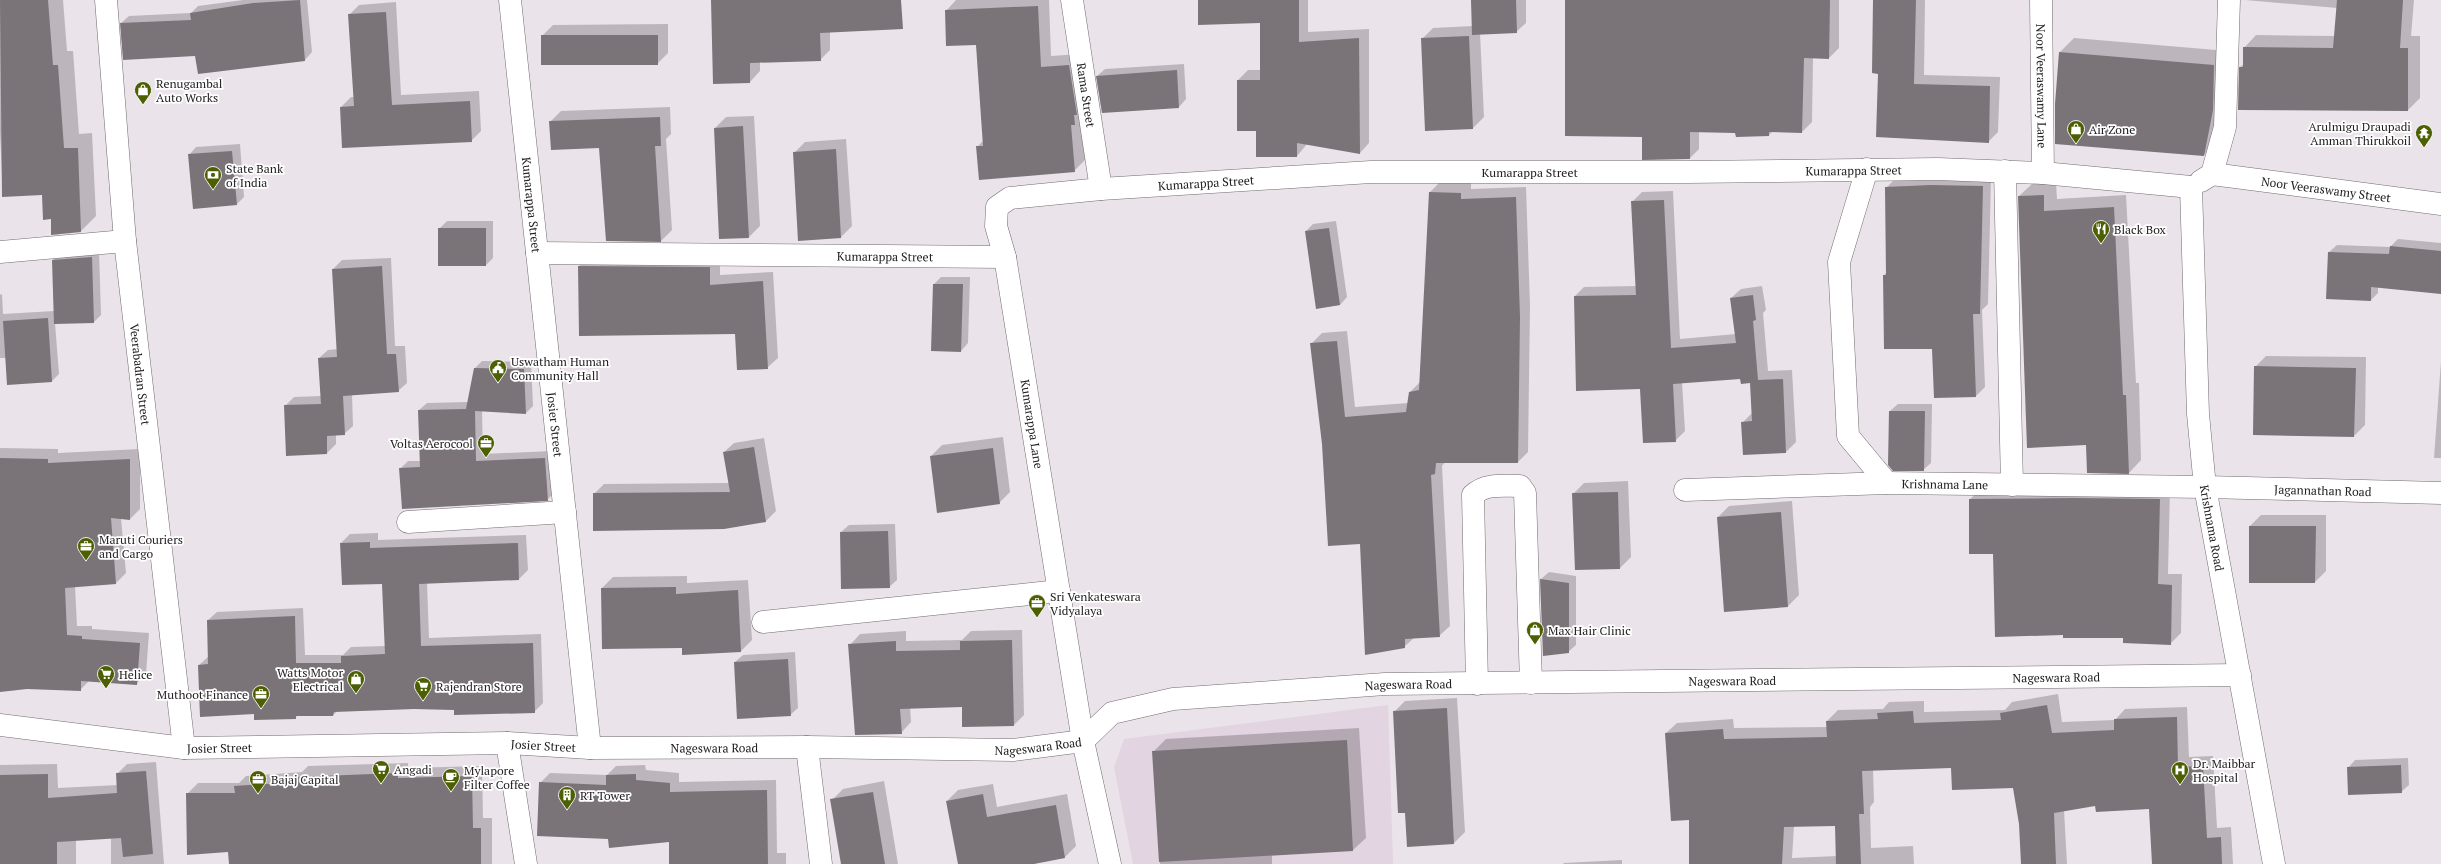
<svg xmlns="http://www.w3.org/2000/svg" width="2441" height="864" font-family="'PT Serif',serif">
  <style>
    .built { fill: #e2d4e0 }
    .shadow { fill: #0003; fill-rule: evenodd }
    .building { fill: #7a7378 }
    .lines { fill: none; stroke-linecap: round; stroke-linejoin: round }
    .street-casing { stroke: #726b70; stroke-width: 23 }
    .street { stroke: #fff; stroke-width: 22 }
    .labels { text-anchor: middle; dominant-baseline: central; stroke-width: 3.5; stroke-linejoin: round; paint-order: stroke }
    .poi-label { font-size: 12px; fill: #232022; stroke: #fff; text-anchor: start }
    .street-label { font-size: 12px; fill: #232022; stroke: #fff }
  </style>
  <rect width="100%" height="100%" fill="#ebe3ea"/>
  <!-- built -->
  <path class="built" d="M1388 705 1393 864H1133L1114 767 1124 739Z"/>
  <!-- shadow -->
  <path class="shadow" d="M0 0H63L67 51H73L79 134 92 133 96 216 81 231 52 218 43 194 3 196 0 133Z
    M243 0H307L312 52 305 60 196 55 121 23 129 16 191 13 198 6Z
    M766 0H870L830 32V50L820 60 760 62V71L750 82 714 83Z
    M956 0H1049L1051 56 1080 54 1085 160 1074 171 977 147 984 140 977 44 946 11Z
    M1199 0H1308V32L1369 29V143L1360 153 1307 144 1297 156 1257 130 1238 80 1248 70H1261V22Z
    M1472 0H1526V23L1516 32 1480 33 1484 117 1473 128 1426 130 1422 39 1433 28 1473 26Z
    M1566 0H1839V48L1829 58H1813L1812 122 1802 132 1773 131 1769 135 1736 132 1699 131V149L1690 158 1643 136Z
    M1874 0H1925L1924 75 2000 77 1998 132 1988 142 1879 73Z
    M2245 0H2414L2411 36H2420V98L2408 110 2239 109 2240 67 2244 64V48L2256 35 2335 36 2337 8Z
    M396 2 401 95 479 91 481 131 471 141 341 107 351 97H354L349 15 359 5Z
    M668 24V53L657 64 542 36 553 25Z
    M2074 38 2228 51 2218 141 2204 155 2060 52Z
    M1184 64 1186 99 1179 107 1103 112 1097 76 1105 69Z
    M670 107 671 134 666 139 672 230 661 241 607 240 600 147 550 122 561 111Z
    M754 116 760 226 749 237 715 128 726 117Z
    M846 139 852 226 840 238 794 153 805 142Z
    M240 144 244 197 237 204 189 155 196 147Z
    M1991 177 1988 304 1982 310 1985 387 1976 396 1933 348 1884 275 1887 272 1886 188 1895 179Z
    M1440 182 1471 183V189L1526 187 1530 306 1528 452 1518 462H1445L1442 466 1450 626 1439 636 1415 637 1404 647 1323 444 1311 344 1322 333 1347 331 1355 407 1408 403 1410 392 1420 382 1430 192Z
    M2056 183 2057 199 2126 195 2136 383H2139L2141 460 2129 473 2087 444 2019 196 2032 184Z
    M1673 191 1680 339 1736 334 1731 298 1741 289 1762 286 1766 310 1763 313 1768 371 1792 370 1796 442 1786 452 1742 423 1752 413 1751 382 1741 378 1682 382 1685 431 1675 441 1641 388 1575 296 1584 287 1636 286 1632 202 1642 192Z
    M447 221H493V258L486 265 439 229Z
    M1336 221 1347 297 1340 305 1317 308 1306 231 1313 224Z
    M2398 239 2441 243V288L2378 287V293L2371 300 2329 252 2337 245 2390 247Z
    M99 250 101 315 94 322 55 323 59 374 51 382 6 358H0V295L2 294 3 314 54 311 53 260 60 253Z
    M589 256 720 257V275L773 272 778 358 767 368 736 333 579 266Z
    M391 258 395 346H405L407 383 398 391 352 394 353 426 344 434 336 435V444L327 453 285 406 294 397 321 396 319 358 328 350 338 349 333 269 342 260Z
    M941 277H970L968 343 961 351 932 350 934 284Z
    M2266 356 2366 357 2365 425 2354 436 2254 434 2255 367Z
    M482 361 531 362 533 406 526 413 482 410 483 454 552 451 555 492 547 500 400 469 408 461H421L419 410 427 403 468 402 475 368Z
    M2441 361V458H2434Z
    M1898 404H1932L1931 463 1923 470 1889 464 1890 411Z
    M1003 437 1010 492 999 503 931 456 942 445Z
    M764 438 776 511 766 521 724 528 594 494 604 484 729 483 724 452 734 443Z
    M0 448 58 449V453L140 449V509L130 519 121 518 126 573 116 583 75 586 77 626H92V629L149 633 146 674 136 684 90 680 80 690 27 688 0 691Z
    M1628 481 1631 557 1620 568 1573 494 1584 483Z
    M1981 489H2170L2168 574H2182L2181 633 2170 644 2124 637 2064 634 1994 553 1970 499Z
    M1792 501 1799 595 1788 606 1725 611 1718 517 1729 506Z
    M2261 515H2326V571L2315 582 2250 526Z
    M895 524 897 580 889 587 841 532 849 525Z
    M378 533V540L526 535 528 570 519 579 427 582 429 638 541 634 543 703 534 712 414 708 338 711 333 715H298L295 718 255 713 199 665 209 656 208 620 217 612 303 608 305 655H343L351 647 386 646 383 583 343 584 341 543 350 534Z
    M1549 572 1576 576V645L1568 652 1544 655 1541 579Z
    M687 576V583L748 580 752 640 741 651 683 647 602 588 613 577Z
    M1022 630 1024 715 1014 725 963 706 910 707 911 722 901 733 850 645 860 634 906 631V641L962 640 971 631Z
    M795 652 798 708 790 715 735 662 743 655Z
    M2058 694 2062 722 2115 720 2125 709 2187 707 2189 757 2213 756 2217 828 2231 827 2233 864H2153L2150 808 2096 804 2064 810 2067 864H2022L2020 824 2014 787 1952 767 1873 769 1874 802 1870 807 1871 848 1913 846 1914 864H1690V819L1666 733 1677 723 1733 719 1734 728 1827 727V721L1838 710 1883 709 1889 702 1924 701V712L2005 710 2012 702ZM1836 825 1837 856 1792 858 1794 826Z
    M1457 698 1465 832 1454 843 1405 812 1394 712 1405 701Z
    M1359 728 1366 838 1353 850 1272 855V864H1160L1153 752 1166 739Z
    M2408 758 2409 785 2401 792 2348 768 2355 760Z
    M156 762 164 864H111V838L76 840V864H0V765L57 764 58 788 118 785 117 774 127 764Z
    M408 763V768L482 766 483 818H492V864H230L229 851 187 794 198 783H239L246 776 302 772 308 766Z
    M645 765 646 770 679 773V782L776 780 777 853H786V864H677L720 858 540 783 550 773 607 775 616 766Z
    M884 781 898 864H842L832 800 843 789Z
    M993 784 997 807 1067 794 1076 846 1065 857 1028 864H959L947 801 958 790Z
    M1622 860V864H1563L1564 863Z"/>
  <!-- building -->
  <path class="building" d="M0 0H48L53 65H58L64 148H78L81 232 51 235V219L43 220 42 195 2 197Z
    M300 0 305 61 198 74 195 56 123 60 120 23 191 20 190 13 253 3Z
    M711 0H901L903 29 820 33 821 61 750 63V83L713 84Z
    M1198 0H1299V42L1359 38 1360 154 1297 143V157H1256V131H1237V80H1260V23L1198 25Z
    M1471 0H1516L1517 33 1472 35Z
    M1565 0H1830L1829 59 1804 58 1802 133 1769 132V136L1736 137 1735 133 1690 132V159L1642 160V137L1565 136Z
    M1873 0H1916L1914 84 1990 86 1989 143 1876 137 1878 74 1872 73Z
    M2337 0H2403L2400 48H2408V111L2238 110 2239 67H2243V47L2333 48Z
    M1038 6 1041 67 1069 65 1077 115H1074L1075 125H1071L1075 172 979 180 976 146H983L976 45 946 46 945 10Z
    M386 12 392 105 470 101 472 142 342 148 340 107 354 106 348 14Z
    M541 35H658V65H541Z
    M1469 36 1473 129 1425 131 1421 38Z
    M2059 52 2214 65 2213 110 2204 156 2055 144V104Z
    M1177 70 1179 108 1102 113 1096 76Z
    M660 117 661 146H655L661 242 606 241 599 148 551 150 549 121Z
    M743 126 749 238 719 239 714 128Z
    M836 149 841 238 798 241 793 152Z
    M232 151 237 205 193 209 188 154Z
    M1931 185 1983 186 1980 314H1973L1976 397 1934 398 1932 349H1884L1883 275H1886L1885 187Z
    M1429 192 1461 193V199L1516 197 1520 317 1518 463H1436L1435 474 1431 475 1440 637 1405 639V648L1365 655 1360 544 1328 546 1322 444 1310 343 1337 341 1345 417 1406 412 1409 392 1419 390Z
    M2044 195V211L2114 207 2123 395H2126L2129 474 2087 473 2086 445 2027 448 2018 196Z
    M1664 200 1671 348 1736 343 1730 298 1753 295 1756 320 1753 321 1758 380 1783 379 1786 453 1743 455 1741 422 1752 421 1750 383 1741 384 1740 379 1673 384 1676 442 1643 443 1640 389 1576 391 1574 296 1636 295 1631 201Z
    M438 228H486V266H438Z
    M1329 228 1340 305 1316 309 1305 231Z
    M2390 246 2441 251V294L2371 287V301L2326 299 2328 252 2389 254Z
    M92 257 94 323 54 324 52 260Z
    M382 266 387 354H396L399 392 343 396 345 435 327 436V454L286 456 284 405 321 404 318 358 337 357 332 269Z
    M578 266 710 267V285L763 281 768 369 737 370 735 334 579 336Z
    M933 284H963L961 352 931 351Z
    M48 318 52 382 7 385 3 321Z
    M2254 366 2356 368 2354 437 2253 435Z
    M474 368 524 369 526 414 475 411 476 461 545 458 548 501 402 509 399 468 420 467 418 410 466 409Z
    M1889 411H1925L1924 471H1893L1888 465Z
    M754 447 766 522 724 529 593 531V493L730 492 723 452Z
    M993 448 1000 504 937 513 930 456Z
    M0 458 48 459V463L130 459V520L111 518 116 584 65 588 67 635 82 636V639L140 643 137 685 81 681V691L27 689 0 692Z
    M1618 492 1620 569 1575 570 1572 493Z
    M2074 498 2160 499 2158 584 2172 585 2171 645 2123 643V638H2063V635L1995 637 1993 554H1969V499Z
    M1781 512 1788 607 1724 612 1717 517Z
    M2249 526H2316L2315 583H2249Z
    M888 531 890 588 841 589 840 532Z
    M370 542V548L518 543 519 580 419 584 421 646 533 643 535 713 454 715V710L414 709 334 712 333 716H296V719L254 720V714L200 717 198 665 208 664 207 620 295 616 296 663H341V656L385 654 382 584 342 585 340 543Z
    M1540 579 1569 583V653L1543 656Z
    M676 587V594L738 590 741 652 682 655V648L602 649 601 588Z
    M1012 640 1014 726 962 727V707L900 709 902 734 855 735 848 644 896 641V651L960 650V641Z
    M788 659 791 716 737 719 734 662Z
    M2047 705 2052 733 2114 730V719L2177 717 2178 767 2203 766 2207 838 2221 837 2222 864H2152L2149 809 2096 812 2095 806 2054 813 2056 864H2021L2019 824 2013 788 1952 790 1951 768 1862 771 1864 814H1859L1861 864H1836L1835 826 1784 827 1782 864H1689V820L1671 821 1665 733 1723 729 1724 739 1827 737 1826 721 1878 719 1877 713 1913 711 1914 723 2001 720 2000 713Z
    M1447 708 1454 844 1407 847 1405 813H1398L1393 711Z
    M1347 740 1353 851 1159 862 1152 751Z
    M2401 765 2402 793 2348 795 2347 767Z
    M146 771 153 854 123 857 121 838 57 842V864H0V775L48 774V798L117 793 116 773Z
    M398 773V778L472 776 473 828H481V864H229L228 852 187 855 186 793H235L234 786 296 782V777Z
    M636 774V780L670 783V792L767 790 768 864H669V842L609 848 608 839 537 836 539 782 606 785V775Z
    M873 792 885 864H841L830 799Z
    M983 794 987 817 1056 805 1065 858 1034 864H958L946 801Z"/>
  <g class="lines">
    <defs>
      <g id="street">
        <path id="s1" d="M106 0 125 241 184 748"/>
        <path id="s2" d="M510 0 590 748"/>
        <path id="s3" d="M1072 0 1101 189"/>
        <path id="s4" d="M2041 0 2043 173"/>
        <path d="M1867 169 1839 262 1848 436 1887 483"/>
        <path d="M2005 171 2012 485"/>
        <path id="s5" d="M2212 174 2441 204"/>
        <path d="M2201 181 2212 174 2225 127 2229 0"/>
        <path id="s6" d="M2191 187 2198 414 2205 487 2274 864"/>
        <path d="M0 252 125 241"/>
        <path id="s7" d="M537 253 1005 257"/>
        <path id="s8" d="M1685 490 1887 483 2205 487 2441 493"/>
        <path d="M408 522 565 512"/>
        <path d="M763 622 1059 591"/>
        <path d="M1477 684 1473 495C1486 483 1503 486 1520 486L1525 493 1531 683"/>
        <path id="s9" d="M0 725 184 748 507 743 590 748 807 747 1013 750 1083 741 1112 713 1173 699 1385 684 2240 675"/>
        <path d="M507 743 526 864"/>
        <path d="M807 747 821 864"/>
        <path id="s10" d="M1110 864 1083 741 1005 257 996 226 997 207 1010 198 1101 189 1371 172H1687L1938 169 2043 173 2191 187"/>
      </g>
    </defs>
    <!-- street casing -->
    <use href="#street" class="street-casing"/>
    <!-- street -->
    <use href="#street" class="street"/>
  </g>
  <!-- icons -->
  <defs>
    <symbol id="shop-pin" viewBox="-11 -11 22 30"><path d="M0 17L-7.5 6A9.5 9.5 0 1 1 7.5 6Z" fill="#4c5f03" stroke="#fff"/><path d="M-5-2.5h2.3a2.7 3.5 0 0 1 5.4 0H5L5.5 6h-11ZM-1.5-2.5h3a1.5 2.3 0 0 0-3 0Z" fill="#fff"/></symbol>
    <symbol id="temple-pin" viewBox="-11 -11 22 30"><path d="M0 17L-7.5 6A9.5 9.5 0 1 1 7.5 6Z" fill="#4c5f03" stroke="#fff"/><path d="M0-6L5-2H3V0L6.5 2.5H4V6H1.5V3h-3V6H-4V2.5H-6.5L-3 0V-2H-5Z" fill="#fff"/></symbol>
    <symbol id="bank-pin" viewBox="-11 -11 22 30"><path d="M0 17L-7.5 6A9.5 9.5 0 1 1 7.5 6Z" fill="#4c5f03" stroke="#fff"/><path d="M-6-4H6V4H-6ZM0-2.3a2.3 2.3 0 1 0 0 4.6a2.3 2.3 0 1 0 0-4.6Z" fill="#fff"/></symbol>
    <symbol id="restaurant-pin" viewBox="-11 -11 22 30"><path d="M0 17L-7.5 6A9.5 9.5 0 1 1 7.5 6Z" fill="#4c5f03" stroke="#fff"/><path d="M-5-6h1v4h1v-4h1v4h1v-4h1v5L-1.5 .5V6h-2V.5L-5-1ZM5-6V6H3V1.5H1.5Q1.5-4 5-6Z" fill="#fff"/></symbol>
    <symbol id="civic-pin" viewBox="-11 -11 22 30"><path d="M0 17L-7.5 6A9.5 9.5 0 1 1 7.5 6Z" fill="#4c5f03" stroke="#fff"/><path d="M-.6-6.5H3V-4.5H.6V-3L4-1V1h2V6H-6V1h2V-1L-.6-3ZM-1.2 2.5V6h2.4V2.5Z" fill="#fff"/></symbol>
    <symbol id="office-pin" viewBox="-11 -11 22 30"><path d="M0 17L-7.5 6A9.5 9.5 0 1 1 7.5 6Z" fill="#4c5f03" stroke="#fff"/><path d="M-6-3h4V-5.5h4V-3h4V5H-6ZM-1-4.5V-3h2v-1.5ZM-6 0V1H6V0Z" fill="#fff"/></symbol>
    <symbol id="supermarket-pin" viewBox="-11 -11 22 30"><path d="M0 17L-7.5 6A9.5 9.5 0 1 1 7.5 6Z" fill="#4c5f03" stroke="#fff"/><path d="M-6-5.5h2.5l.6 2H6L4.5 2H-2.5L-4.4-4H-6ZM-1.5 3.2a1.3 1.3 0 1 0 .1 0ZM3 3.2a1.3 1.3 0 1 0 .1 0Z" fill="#fff"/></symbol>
    <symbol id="hospital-pin" viewBox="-11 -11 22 30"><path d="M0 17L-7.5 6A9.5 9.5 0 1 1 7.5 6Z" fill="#4c5f03" stroke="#fff"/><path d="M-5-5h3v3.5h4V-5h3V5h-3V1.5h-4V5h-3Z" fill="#fff"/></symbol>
    <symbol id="cafe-pin" viewBox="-11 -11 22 30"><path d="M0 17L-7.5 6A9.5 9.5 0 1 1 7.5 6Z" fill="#4c5f03" stroke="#fff"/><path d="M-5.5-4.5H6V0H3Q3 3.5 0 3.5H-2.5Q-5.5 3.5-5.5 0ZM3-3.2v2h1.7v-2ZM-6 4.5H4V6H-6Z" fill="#fff"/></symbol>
    <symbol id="building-pin" viewBox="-11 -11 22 30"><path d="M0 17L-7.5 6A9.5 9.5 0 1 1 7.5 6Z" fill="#4c5f03" stroke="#fff"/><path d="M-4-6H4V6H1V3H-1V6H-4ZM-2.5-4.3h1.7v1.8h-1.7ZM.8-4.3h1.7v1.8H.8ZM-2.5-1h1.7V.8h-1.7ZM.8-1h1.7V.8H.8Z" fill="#fff"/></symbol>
  </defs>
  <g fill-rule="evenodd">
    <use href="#shop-pin" x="133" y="80" width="20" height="27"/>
    <use href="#shop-pin" x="2066" y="119" width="20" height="27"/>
    <use href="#temple-pin" x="2414" y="123" width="20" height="27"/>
    <use href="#bank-pin" x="203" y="165" width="20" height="27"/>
    <use href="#restaurant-pin" x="2091" y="219" width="20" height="27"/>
    <use href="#civic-pin" x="488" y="358" width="20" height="27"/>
    <use href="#office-pin" x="476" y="433" width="20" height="27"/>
    <use href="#office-pin" x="76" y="536" width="20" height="27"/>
    <use href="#office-pin" x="1027" y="593" width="20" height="27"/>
    <use href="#shop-pin" x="1525" y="620" width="20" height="27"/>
    <use href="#supermarket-pin" x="96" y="664" width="20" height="27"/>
    <use href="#shop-pin" x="346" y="669" width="20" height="27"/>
    <use href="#supermarket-pin" x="413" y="676" width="20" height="27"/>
    <use href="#office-pin" x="251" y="684" width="20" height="27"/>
    <use href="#supermarket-pin" x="371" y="759" width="20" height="27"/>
    <use href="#hospital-pin" x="2170" y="760" width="20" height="27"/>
    <use href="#cafe-pin" x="441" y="767" width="20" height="27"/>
    <use href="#office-pin" x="248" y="769" width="20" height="27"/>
    <use href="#building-pin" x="557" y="785" width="20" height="27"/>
  </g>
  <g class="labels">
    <!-- poi labels -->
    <g class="poi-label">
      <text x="156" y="83">Renugambal<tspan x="156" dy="14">Auto Works</tspan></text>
      <text x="2411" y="126" text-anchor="end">Arulmigu Draupadi<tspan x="2411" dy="14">Amman Thirukkoil</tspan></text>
      <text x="2089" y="129">Air Zone</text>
      <text x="226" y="168">State Bank<tspan x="226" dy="14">of India</tspan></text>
      <text x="2114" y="229">Black Box</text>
      <text x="511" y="361">Uswatham Human<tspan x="511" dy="14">Community Hall</tspan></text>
      <text x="473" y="443" text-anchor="end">Voltas Aerocool</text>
      <text x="99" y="539">Maruti Couriers<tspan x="99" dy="14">and Cargo</tspan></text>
      <text x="1050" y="596">Sri Venkateswara<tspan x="1050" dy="14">Vidyalaya</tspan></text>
      <text x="1548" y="630">Max Hair Clinic</text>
      <text x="343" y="672" text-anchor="end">Watts Motor<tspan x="343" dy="14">Electrical</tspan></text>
      <text x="119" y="674">Helice</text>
      <text x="436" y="686">Rajendran Store</text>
      <text x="248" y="694" text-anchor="end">Muthoot Finance</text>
      <text x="2193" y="763">Dr. Maibbar<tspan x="2193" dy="14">Hospital</tspan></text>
      <text x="394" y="769">Angadi</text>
      <text x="464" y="770">Mylapore<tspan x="464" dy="14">Filter Coffee</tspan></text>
      <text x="271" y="779">Bajaj Capital</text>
      <text x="580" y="795">RT Tower</text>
    </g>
    <!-- street labels -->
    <g class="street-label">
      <text stroke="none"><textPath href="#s4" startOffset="86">Noor Veeraswamy Lane</textPath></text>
      <text stroke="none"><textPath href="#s3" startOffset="96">Rama Street</textPath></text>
      <text stroke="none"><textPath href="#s10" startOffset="1528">Kumarappa Street</textPath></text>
      <text stroke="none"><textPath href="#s10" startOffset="1204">Kumarappa Street</textPath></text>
      <text stroke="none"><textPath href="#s10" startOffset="880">Kumarappa Street</textPath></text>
      <text stroke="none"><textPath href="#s5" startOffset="115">Noor Veeraswamy Street</textPath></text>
      <text stroke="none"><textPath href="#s2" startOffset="206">Kumarappa Street</textPath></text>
      <text stroke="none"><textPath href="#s7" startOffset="348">Kumarappa Street</textPath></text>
      <text stroke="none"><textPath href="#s1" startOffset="376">Veerabadran Street</textPath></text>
      <text transform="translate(1032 424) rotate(81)">Kumarappa Lane</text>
      <text stroke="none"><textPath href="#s2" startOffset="427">Josier Street</textPath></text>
      <text stroke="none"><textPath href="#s8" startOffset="260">Krishnama Lane</textPath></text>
      <text stroke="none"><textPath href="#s8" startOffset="638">Jagannathan Road</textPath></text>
      <text stroke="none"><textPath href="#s6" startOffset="342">Krishnama Road</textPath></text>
      <text stroke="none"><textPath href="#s9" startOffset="2072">Nageswara Road</textPath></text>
      <text stroke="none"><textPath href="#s9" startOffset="1748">Nageswara Road</textPath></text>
      <text stroke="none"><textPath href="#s9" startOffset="1424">Nageswara Road</textPath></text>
      <text stroke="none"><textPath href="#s9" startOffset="1040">Nageswara Road</textPath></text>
      <text stroke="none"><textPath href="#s9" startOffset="545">Josier Street</textPath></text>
      <text stroke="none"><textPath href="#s9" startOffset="221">Josier Street</textPath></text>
      <text stroke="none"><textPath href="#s9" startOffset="716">Nageswara Road</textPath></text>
    </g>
  </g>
</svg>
